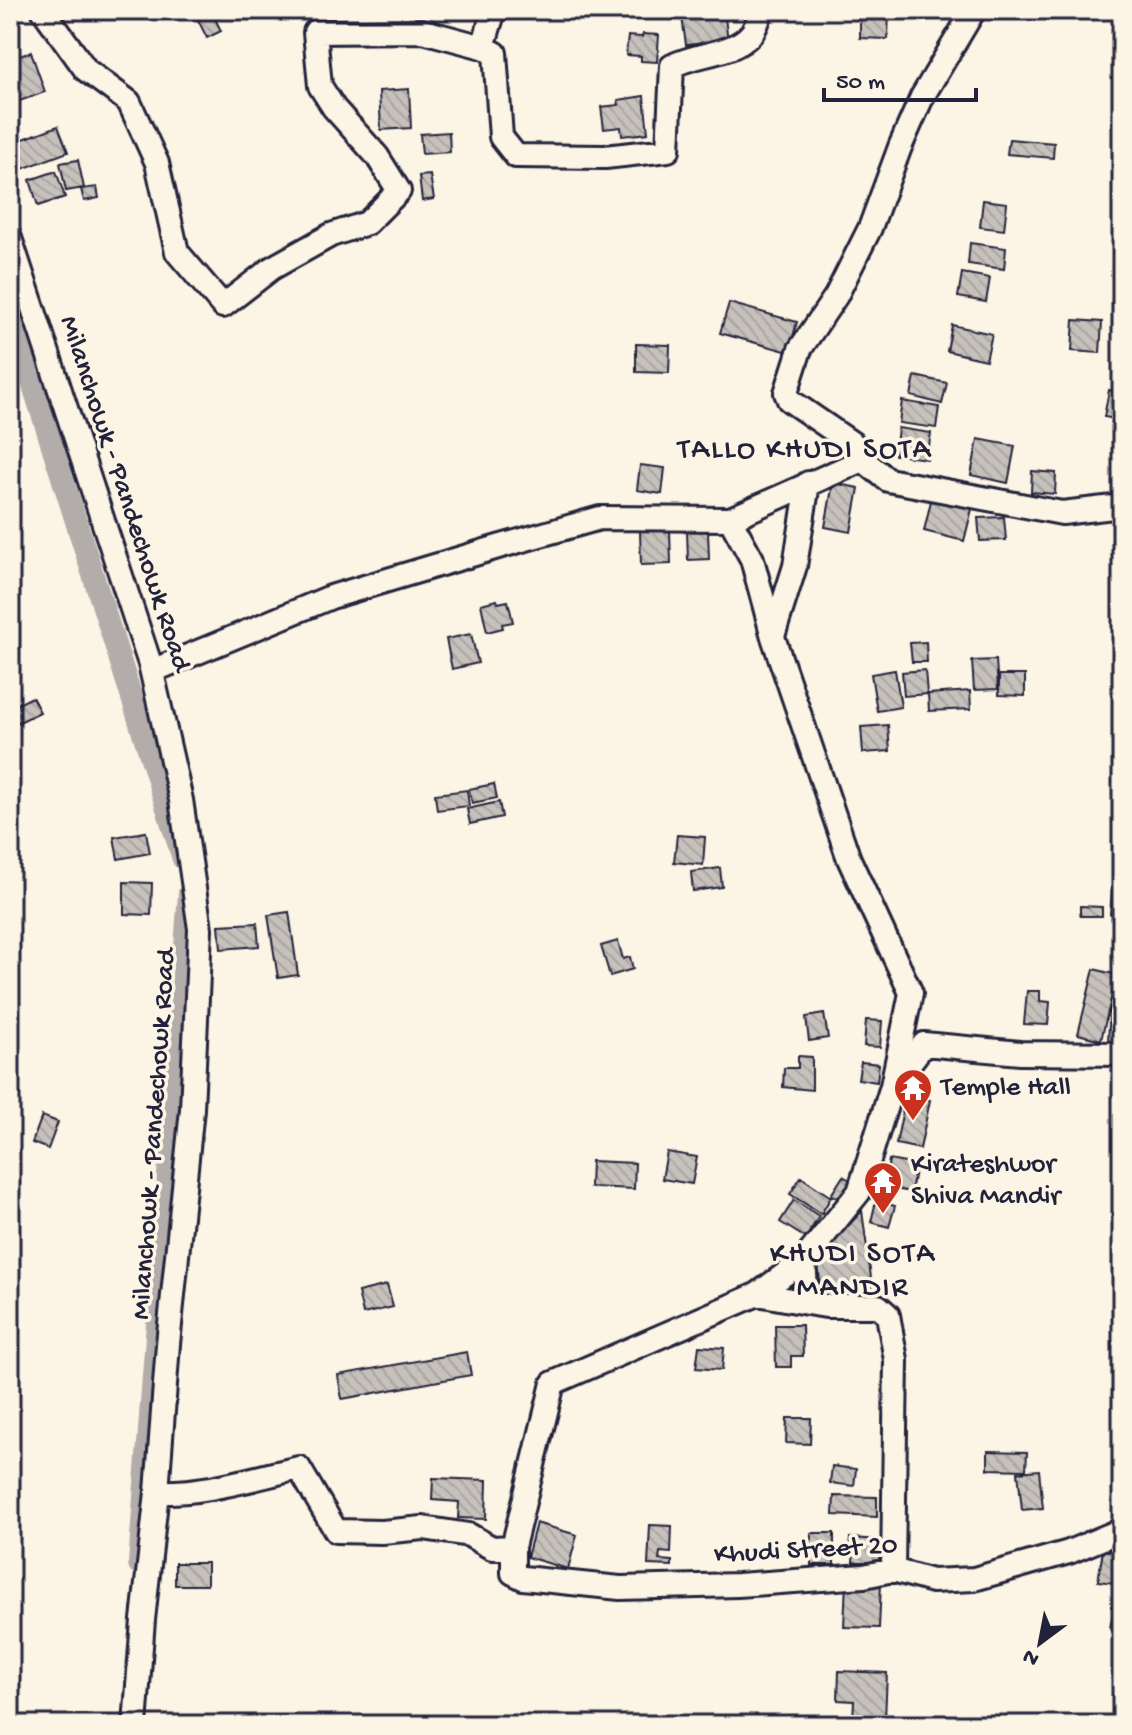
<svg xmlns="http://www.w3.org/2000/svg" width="1132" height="1735" font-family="'Gochi Hand',sans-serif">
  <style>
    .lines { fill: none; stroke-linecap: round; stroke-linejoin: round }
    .canal { stroke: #b2adab; stroke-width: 22 }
    .building { fill: url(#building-back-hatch); stroke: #22223b; stroke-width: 2 }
    .minor-casing { stroke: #22223b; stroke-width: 28 }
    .minor { stroke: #fcf5e5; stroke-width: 22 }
    .labels { text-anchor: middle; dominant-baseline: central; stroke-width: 7; stroke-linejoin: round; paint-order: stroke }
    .street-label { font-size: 28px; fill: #22223b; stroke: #fcf5e5 }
    .poi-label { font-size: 28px; fill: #22223b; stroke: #fcf5e5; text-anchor: start }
    .neighbourhood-label { font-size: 30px; letter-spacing: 2px; fill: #22223b; stroke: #fcf5e5 }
  </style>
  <defs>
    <pattern id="building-back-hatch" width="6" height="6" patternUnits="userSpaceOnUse" patternTransform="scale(2)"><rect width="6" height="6" fill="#c6c1bb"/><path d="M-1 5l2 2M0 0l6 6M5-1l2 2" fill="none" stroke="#aaa6a2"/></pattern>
  </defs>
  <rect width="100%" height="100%" fill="#fcf5e5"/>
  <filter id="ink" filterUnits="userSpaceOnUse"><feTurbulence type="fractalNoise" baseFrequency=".0125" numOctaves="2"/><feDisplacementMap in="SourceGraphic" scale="16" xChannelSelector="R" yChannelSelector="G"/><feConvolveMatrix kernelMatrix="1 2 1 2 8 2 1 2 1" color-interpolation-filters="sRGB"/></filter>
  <g filter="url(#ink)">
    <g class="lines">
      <!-- canal -->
      <path class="canal" d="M10 313 183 859
        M139 1564 189 893"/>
    </g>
    <!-- building -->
    <path class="building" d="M207 10H211L221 31 207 38 196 16Z
      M681 10H724L728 41 686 45Z
      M860 10H889L888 39 860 38Z
      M643 34 659 35 657 62 641 61V56L626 55 628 36 642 37Z
      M31 52 45 92 14 103 10 91V72L17 69 13 58Z
      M409 89 411 128 381 130 379 91Z
      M644 96 648 133 622 136 621 127 604 129 601 107 619 105 618 100Z
      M58 126 68 152 14 172 10 163V144Z
      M449 132 450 152 422 154 420 134Z
      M1009 139 1054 143 1053 158 1007 154Z
      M78 160 84 188 66 191 60 163Z
      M56 171 65 197 38 206 30 180Z
      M430 175 434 199 422 201 419 176Z
      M97 187 99 198 84 201 81 189Z
      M983 200 1007 203 1004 230 980 227Z
      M970 243 1006 248 1004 269 968 264Z
      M962 273 990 278 986 302 958 297Z
      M729 303 797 322 789 352 720 333Z
      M1074 320 1102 322 1100 353 1072 351Z
      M952 325 992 334 986 360 947 351Z
      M636 344 670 345 669 373 636 372Z
      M915 376 947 383 942 404 911 396Z
      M1109 390 1122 393V420L1104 417Z
      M902 401 939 407 936 428 899 423Z
      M898 428 931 433 927 459 895 455Z
      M978 439 1015 446 1008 483 971 475Z
      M640 465 665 468 662 494 637 490Z
      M1032 471 1056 473 1055 494 1031 492Z
      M833 483 859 488 851 532 825 527Z
      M933 492 974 501 964 541 924 531Z
      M1004 517 1006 540 980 541 978 518Z
      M670 530 671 564 641 565 640 531Z
      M708 530 709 559 688 560 687 531Z
      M497 600 498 603 508 601 513 622 502 624 503 628 487 632 481 604Z
      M471 634 478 663 452 669 446 639Z
      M926 642 927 662H912L910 643Z
      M996 660 998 689 974 690 972 661Z
      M895 670 901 707 877 711 871 674Z
      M925 670 927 694 904 696 902 672Z
      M999 675H1025V696L999 695Z
      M970 691 971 709 929 711 928 694Z
      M32 697 40 712 11 726 10 708Z
      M888 725 890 751 863 753 861 727Z
      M494 784 497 798 472 803 469 789Z
      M467 790 469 806 437 810 435 794Z
      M499 802 502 817 470 824 467 809Z
      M146 832 150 853 118 859 114 837Z
      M677 835 705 837 703 865 674 862Z
      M720 868 722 887 693 891 691 872Z
      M124 882 152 883 151 915 124 914Z
      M1113 882 1122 883V914H1110Z
      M1080 906 1102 907V916H1080Z
      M289 912 298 975 278 978 268 915Z
      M257 923 259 946 221 949 219 925Z
      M618 941 623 959 630 957 633 969 610 976 601 946Z
      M1094 969 1117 975 1101 1040 1078 1034Z
      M1027 991H1040V1001L1050 1002 1048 1025 1024 1024Z
      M1110 1007 1122 1008V1042L1108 1041Z
      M824 1014 828 1038 809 1041 806 1017Z
      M866 1020 882 1021 880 1047 864 1046Z
      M798 1056 812 1057V1090L783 1087 784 1068H798Z
      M861 1062 879 1064 877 1082 858 1079Z
      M906 1095 930 1100 920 1149 896 1144Z
      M42 1116 58 1122 48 1149 32 1143Z
      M667 1152 697 1157 692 1184 662 1179Z
      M889 1160 916 1165 911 1192 884 1187Z
      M591 1161 635 1163 634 1189 590 1187Z
      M843 1176 855 1183 844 1202 831 1195Z
      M801 1177 831 1197 821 1214 790 1194Z
      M794 1200 819 1216 806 1238 780 1222Z
      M876 1201 895 1206 889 1227 871 1222Z
      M862 1211 874 1300 821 1301 818 1258Z
      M387 1285 393 1307 363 1314 358 1292Z
      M775 1325H802L803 1356H791V1367H776Z
      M699 1346 724 1348 722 1370 696 1368Z
      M467 1352 471 1375 342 1399 338 1375Z
      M787 1418H811L810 1444 786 1443Z
      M988 1451 1027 1452 1026 1470 988 1469Z
      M832 1466 856 1469 854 1486 830 1483Z
      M1039 1470 1043 1508 1022 1510 1018 1472Z
      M433 1478 487 1480 486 1519 458 1518 459 1502 432 1500Z
      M834 1496 877 1497V1517L833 1515Z
      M536 1523 577 1535 568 1569 527 1557Z
      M650 1525 672 1526 671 1553 660 1552 659 1560 672 1561V1566L648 1565Z
      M811 1533H834V1565H811Z
      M850 1538 880 1540 879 1562H853L854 1551H849Z
      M1103 1550 1122 1553V1584L1098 1581Z
      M175 1563H207V1585H175Z
      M846 1582 881 1583 879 1628 844 1627Z
      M1118 1592H1122V1631L1110 1628Z
      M839 1671 887 1673 885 1720 853 1719 854 1701 838 1700Z"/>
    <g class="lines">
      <defs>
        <path id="minor" d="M43 10 86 70 129 102 157 163 177 252 223 306 272 268 331 235 367 223 399 191 377 156 334 108 320 86 315 32 423 31 483 47 494 10
          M483 47 495 53 501 137 516 156 605 157 668 150 672 66C696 53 733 55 751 34 756 28 759 17 762 10
          M10 238 150 664 181 800 200 929 192 1109 168 1344 157 1492 143 1620 135 1725
          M863 460 856 446 789 400 786 393 800 349 836 296 870 228 900 147 922 97 974 10
          M730 519 752 559 773 637 849 859 911 993 892 1086 859 1192 804 1260 758 1294 553 1383 513 1547V1573L523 1578 620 1588 738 1585 864 1576 893 1570 932 1581 974 1579 1069 1552 1122 1530
          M773 636 795 566 808 483
          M152 671 331 597 498 547 600 518 730 519 863 460 888 480 1062 513 1122 506
          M895 1082 924 1044 1020 1053 1122 1054
          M804 1260 807 1303 826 1306H878L888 1315 896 1360 893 1570
          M758 1294 807 1303
          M157 1492C205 1494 253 1478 299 1468L336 1531 382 1532 423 1528 469 1535 492 1548 513 1547"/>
      </defs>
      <!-- minor casing -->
      <use href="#minor" class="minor-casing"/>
      <!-- minor -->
      <use href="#minor" class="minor"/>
    </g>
  </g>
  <!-- icons -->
  <defs>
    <symbol id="temple-pin" viewBox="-11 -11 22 30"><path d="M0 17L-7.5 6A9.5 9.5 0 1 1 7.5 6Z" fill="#c8321e" stroke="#fcf5e5"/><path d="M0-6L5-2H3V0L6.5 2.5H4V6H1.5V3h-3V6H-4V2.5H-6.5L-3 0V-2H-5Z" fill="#fff"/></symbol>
  </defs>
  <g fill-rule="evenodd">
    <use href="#temple-pin" x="891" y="1066" width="44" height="60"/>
    <use href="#temple-pin" x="861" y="1159" width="44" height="60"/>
  </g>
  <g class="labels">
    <!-- street labels -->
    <g class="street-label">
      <text transform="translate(124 494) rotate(72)">Milanchowk - Pandechowk Road</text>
      <text transform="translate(155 1134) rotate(-86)">Milanchowk - Pandechowk Road</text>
      <text transform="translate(806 1551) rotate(-3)">Khudi Street 20</text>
    </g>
    <!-- poi labels -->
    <g class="poi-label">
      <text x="941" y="1088">Temple Hall</text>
      <text x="911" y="1165">Kirateshwor<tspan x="911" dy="32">Shiva Mandir</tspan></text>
    </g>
    <!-- neighbourhood labels -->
    <g class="neighbourhood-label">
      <text x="805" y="451">TALLO KHUDI SOTA</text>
      <text x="853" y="1255">KHUDI SOTA<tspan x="853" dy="34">MANDIR</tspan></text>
    </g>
  </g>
  <!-- margin -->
  <rect width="1132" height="1735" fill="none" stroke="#fcf5e5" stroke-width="40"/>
  <rect x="20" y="20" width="1092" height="1695" fill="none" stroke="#22223b" stroke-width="3" filter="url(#ink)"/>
  <!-- north arrow -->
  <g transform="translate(1040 1643) rotate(212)" stroke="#fcf5e5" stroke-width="6" paint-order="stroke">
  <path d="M0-6L14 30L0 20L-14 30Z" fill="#22223b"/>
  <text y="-12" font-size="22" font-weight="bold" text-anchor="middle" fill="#22223b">N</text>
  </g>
  <!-- scale -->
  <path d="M824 88v12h152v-12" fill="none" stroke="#22223b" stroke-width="4"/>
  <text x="836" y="88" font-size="24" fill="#22223b" stroke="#fcf5e5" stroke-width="6" paint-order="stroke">50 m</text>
</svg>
